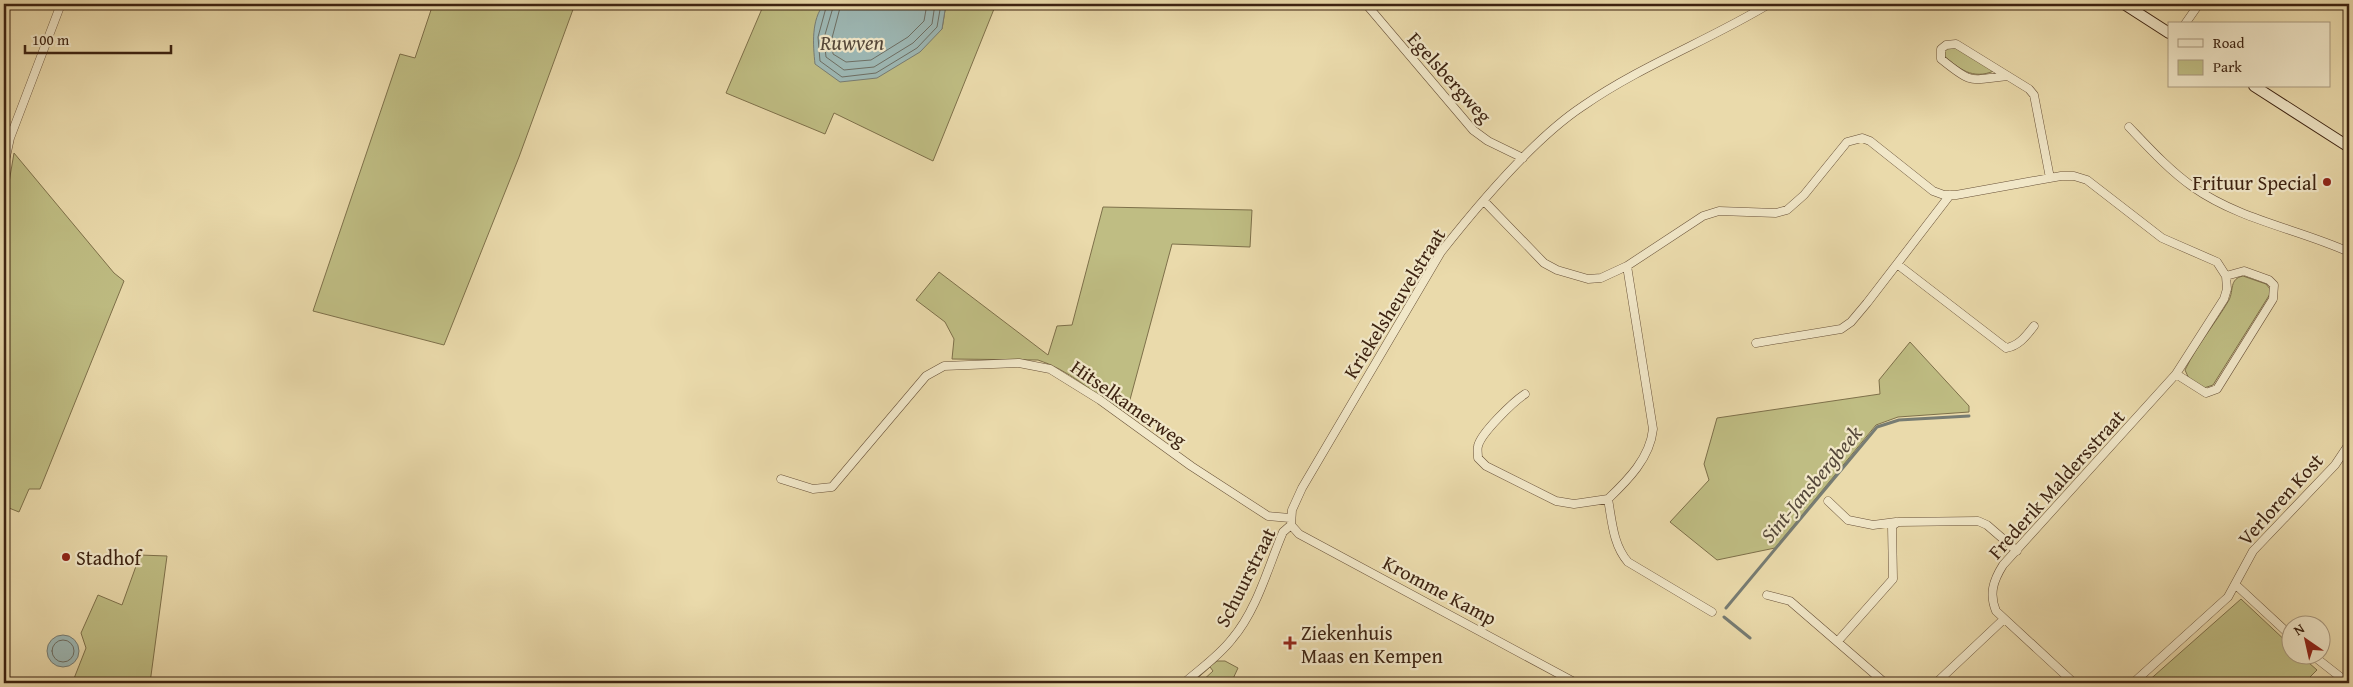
<svg xmlns="http://www.w3.org/2000/svg" width="2353" height="687" font-family="'Gentium Book Plus',serif">
  <style>
    .green { fill: #bfbd83; stroke: #7e704a }
    .water { fill: #9db8b5; stroke: #777c73 }
    .lines { fill: none; stroke-linecap: round; stroke-linejoin: round }
    .shore { stroke: #6d6e63; stroke-width: 1 }
    .stream { stroke: #777c73; stroke-width: 3 }
    .street-casing { stroke: #685138; stroke-width: 9 }
    .secondary-casing { stroke: #3d2311; stroke-width: 12 }
    .street { stroke: #f1e7c8; stroke-width: 8 }
    .secondary { stroke: #f1e7c8; stroke-width: 10 }
    .poi-dot { fill: #8f2418; stroke: #f1e7c8; stroke-width: 2 }
    .labels { text-anchor: middle; dominant-baseline: central; stroke-width: 4.5; stroke-linejoin: round; paint-order: stroke }
    .street-label { font-size: 20px; fill: #3d2311; stroke: #f1e7c8 }
    .poi-label { font-size: 20px; fill: #3d2311; stroke: #f1e7c8; text-anchor: start }
    .water-label { font-size: 21px; font-style: italic; fill: #55483a; stroke: #f1e7c8 }
  </style>
  <rect width="100%" height="100%" fill="#eadaab"/>
  <filter id="stains"><feTurbulence type="fractalNoise" baseFrequency=".004" numOctaves="4"/><feColorMatrix values="0 0 0 0 .2 0 0 0 0 .09 0 0 0 0 .02 0 0 0 .5 -.17"/></filter>
  <radialGradient id="worn" r=".72"><stop offset=".6" stop-color="#630" stop-opacity="0"/><stop offset="1" stop-color="#630" stop-opacity=".3"/></radialGradient>
  <!-- green -->
  <path class="green" d="M433 4H575L519 157 444 345 313 311 400 54 415 58Z
    M764 4H824L820 9 942 29 946 4H996L933 161 834 113 825 134 726 93Z
    M1954 46 1994 71C1972 80 1960 69 1944 56V50L1948 47Z
    M14 153 114 273 124 281 40 489H29L19 512 4 506V212Z
    M1103 207 1252 210 1250 247 1172 244 1128 407 1118 410C1093 392 1067 369 1038 360L952 359 954 339 945 322 916 300 939 272 1048 355 1057 326 1072 325Z
    M2243 276 2266 284 2270 289V294L2213 385 2204 388 2190 381 2185 370C2197 345 2215 324 2229 300 2234 290 2229 279 2243 276Z
    M1910 342 1969 406V412L1898 417 1876 425 1775 548 1717 560 1670 522 1709 480 1704 464 1717 418 1880 394 1879 380Z
    M140 555 167 556 150 683H79L73 681 86 648 81 633 98 595 122 605Z
    M2241 599 2290 645V654L2300 655 2317 670 2304 683H2146Z
    M1217 661H1225L1238 668 1231 683H1200L1213 671 1210 667 1192 683H1188Z"/>
  <!-- water -->
  <path class="water" d="M824 4H946L942 29 920 52 877 78 840 82 815 64C813 45 811 20 824 4Z
    M47 651a16 16 0 1 1 32 0a16 16 0 1 1-32 0Z"/>
  <g class="lines">
    <!-- shore -->
    <path class="shore" d="M827 4 818 37 820 61 842 77 876 73 917 48 937 27 941 4
      M834 4 824 38 826 57 844 70 874 67 913 43 932 24 935 4
      M841 4 832 38 833 54 846 62 871 60 908 37 924 21 927 4
      M52 651a11 11 0 1 1 22 0a11 11 0 1 1-22 0Z"/>
    <!-- stream -->
    <path class="stream" d="M1726 608 1877 427 1899 420 1969 416
      M1724 617 1750 638"/>
    <defs>
      <path id="street" d="M1366 4 1473 130 1488 141 1523 158
        M2185 24 2199 4
        M2008 76C1969 80 1973 85 1941 59V49L1946 45 1956 44 2029 89 2034 95 2050 178
        M2129 127C2149 148 2169 170 2193 187 2240 220 2298 229 2349 252
        M4 166 10 138 61 4
        M1484 201 1544 263 1557 270 1588 279 1601 278 1627 266 1703 216 1719 211 1776 213 1787 210 1804 195 1847 142 1862 138 1870 141 1933 191 1944 195H1956L2061 176H2074L2087 180 2162 238 2217 262 2226 276 2227 289 2224 299 2176 374 2003 565C1993 581 1989 594 1996 611L2074 683
        M1897 264 2006 348C2019 346 2026 336 2034 326
        M1756 343 1841 329 1851 322 1867 303 1950 195
        M2176 374 2206 393 2217 389 2273 299 2274 285 2269 280 2244 271 2226 276
        M1525 394C1513 402 1481 433 1478 446 1477 449 1478 454 1478 458L1486 466 1556 501 1574 504 1608 499C1628 480 1650 458 1653 429L1627 266
        M781 479 813 489 832 487 926 376 944 366 1019 363 1050 369 1100 400 1191 466 1268 516 1290 518
        M1608 499C1612 521 1613 545 1628 562L1712 612
        M1828 501 1848 520 1873 525 1896 522
        M1291 525 1292 510 1302 488 1441 252C1478 205 1533 139 1583 106 1642 65 1708 41 1769 4
        M1291 525 1299 534 1576 683
        M2236 585 2290 635
        M1767 595 1790 601 1885 683
        M1838 641 1893 579 1892 526 1898 522 1978 521 1987 525 2017 551
        M2311 654 2348 683
        M1184 683C1200 669 1219 656 1232 639 1257 610 1268 567 1283 532L1291 525
        M1936 683 2004 619
        M2133 683 2228 597 2253 551 2335 465 2349 444"/>
      <path id="secondary" d="M2124 4 2169 33
        M2254 86 2349 147"/>
    </defs>
    <!-- street casing -->
    <use href="#street" class="street-casing"/>
    <!-- secondary casing -->
    <use href="#secondary" class="secondary-casing"/>
    <!-- street -->
    <use href="#street" class="street"/>
    <!-- secondary -->
    <use href="#secondary" class="secondary"/>
  </g>
  <!-- markers -->
  <g class="poi-dot">
    <circle cx="2327" cy="182" r="5"/>
    <circle cx="66" cy="557" r="5"/>
    <path d="M1287.5 635.5h5v5h5v5h-5v5h-5v-5h-5v-5h5z"/>
  </g>
  <g class="labels">
    <!-- street labels -->
    <g class="street-label">
      <text transform="translate(1450 77) rotate(48)">Egelsbergweg</text>
      <text transform="translate(1394 303) rotate(-58)">Kriekelsheuvelstraat</text>
      <text transform="translate(1129 403) rotate(35)">Hitselkamerweg</text>
      <text transform="translate(2056 484) rotate(-48)">Frederik Maldersstraat</text>
      <text transform="translate(2280 499) rotate(-48)">Verloren Kost</text>
      <text transform="translate(1245 577) rotate(-63)">Schuurstraat</text>
      <text transform="translate(1440 590) rotate(28)">Kromme Kamp</text>
    </g>
    <!-- poi labels -->
    <g class="poi-label">
      <text x="2317" y="182" text-anchor="end">Frituur Special</text>
      <text x="76" y="557">Stadhof</text>
      <text x="1301" y="632">Ziekenhuis<tspan x="1301" dy="23">Maas en Kempen</tspan></text>
    </g>
    <!-- water labels -->
    <g class="water-label">
      <text x="852" y="42">Ruwven</text>
      <text transform="translate(1811 484) rotate(-50)">Sint-Jansbergbeek</text>
    </g>
  </g>
  <!-- margin -->
  <rect width="2353" height="687" fill="none" stroke="#eadaab" stroke-width="20"/>
  <rect x="5" y="5" width="2343" height="677" fill="none" stroke="#3d2311" stroke-width="2.5"/>
  <rect x="10" y="10" width="2333" height="667" fill="none" stroke="#3d2311"/>
  <!-- legend -->
  <rect x="2168" y="22" width="162" height="65" fill="#f1e7c8" stroke="#a9997f"/>
  <rect x="2178" y="39" width="25" height="8" fill="#f1e7c8" stroke="#a9997f"/>
  <text x="2213" y="48" font-size="15" fill="#3d2311">Road</text>
  <rect x="2178" y="60" width="25" height="15" fill="#bfbd83" stroke="#a9997f"/>
  <text x="2213" y="72" font-size="15" fill="#3d2311">Park</text>
  <!-- north arrow -->
  <g transform="translate(2306 640) rotate(326)"><circle r="24" fill="#f1e7c8" stroke="#a9997f"/>
  <path d="M0-4L9 19L0 12L-9 19Z" fill="#8f2418"/>
  <text y="-8" font-size="14" font-weight="bold" text-anchor="middle" fill="#3d2311">N</text>
  </g>
  <!-- scale -->
  <path d="M25 45v8h146v-8" fill="none" stroke="#3d2311" stroke-width="2.5"/>
  <text x="32" y="45" font-size="15" fill="#3d2311" stroke="#f1e7c8" stroke-width="4" paint-order="stroke">100 m</text>
  <rect width="100%" height="100%" filter="url(#stains)"/>
  <rect width="100%" height="100%" fill="url(#worn)"/>
</svg>
